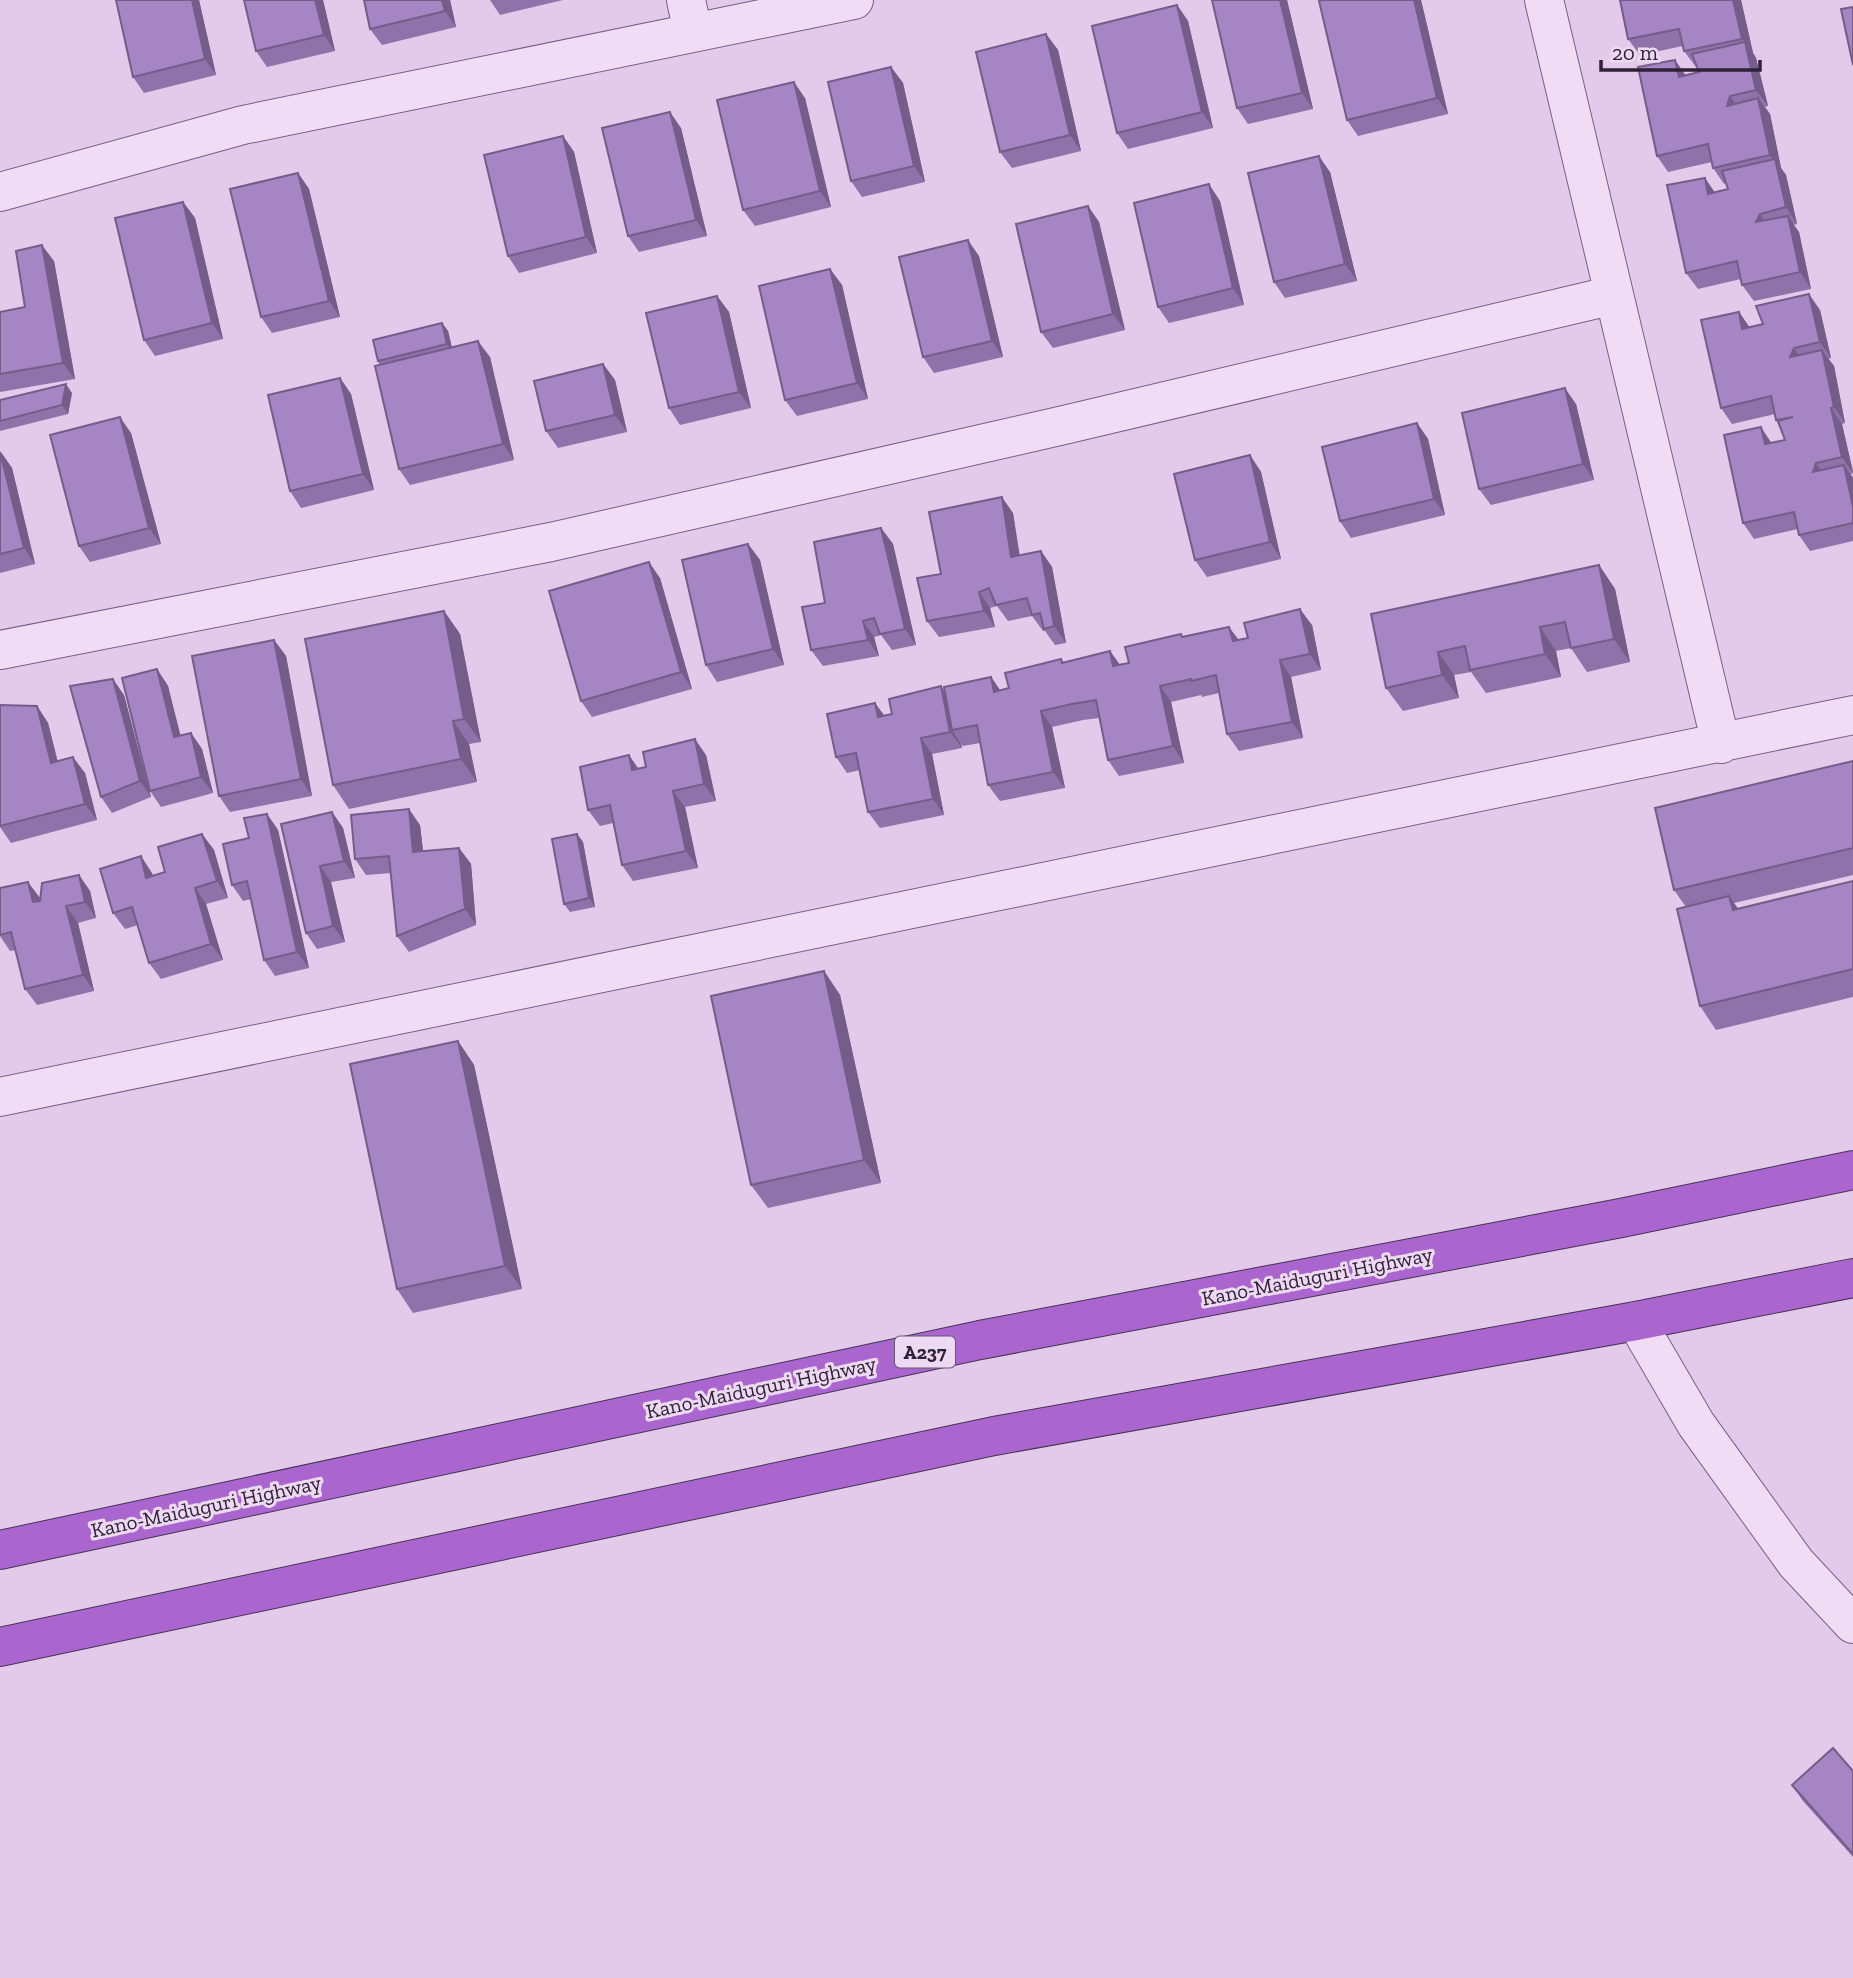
<svg xmlns="http://www.w3.org/2000/svg" width="1853" height="1978" font-family="'Zilla Slab',serif">
  <style>
    .lines { fill: none; stroke-linecap: round; stroke-linejoin: round }
    .minor-casing { stroke: #776085; stroke-width: 40 }
    .highway-casing { stroke: #453453; stroke-width: 40 }
    .minor { stroke: #f0ddf5; stroke-width: 38 }
    .highway { stroke: #aa66ce; stroke-width: 38 }
    .wall { fill: #8e72a9 }
    .shaded-wall { fill: #745d89 }
    .building { fill: #a585c4; stroke: #745d89; stroke-width: 2 }
    .labels { text-anchor: middle; dominant-baseline: central; stroke-width: 6; stroke-linejoin: round; paint-order: stroke }
    .shield { fill: #edd9f2; stroke: #67596f; stroke-width: 2 }
    .shield-label { font-size: 19px; font-weight: bold; fill: #2e2237 }
    .street-label { font-size: 21px; fill: #2e2237; stroke: #edd9f2 }
  </style>
  <rect width="100%" height="100%" fill="#e3caea"/>
  <g class="lines">
    <defs>
      <path id="minor" d="M686 0 693 33
        M1544 0 1721 744
        M0 192 243 125 854 0
        M0 650 551 542 1064 425 1614 295
        M0 1097 1853 715
        M1636 1321 1696 1424 1796 1563 1853 1624"/>
      <path id="highway" d="M0 1550 980 1340 1621 1218 1853 1170
        M0 1647 994 1436 1636 1321 1853 1278"/>
    </defs>
    <!-- minor casing -->
    <use href="#minor" class="minor-casing"/>
    <!-- highway casing -->
    <use href="#highway" class="highway-casing"/>
    <!-- minor -->
    <use href="#minor" class="minor"/>
    <!-- highway -->
    <use href="#highway" class="highway"/>
  </g>
  <!-- wall -->
  <path class="wall" d="M199 0 216 75 144 93 133 77Z
    M323 0 335 51 267 67 256 51Z
    M364 0H450L456 27 382 45 370 29Z
    M490 0H563L500 15Z
    M1212 0H1287L1313 109 1248 124 1237 108Z
    M1421 0 1448 114 1358 136 1347 120Z
    M1620 0H1741L1753 53 1756 58 1768 106 1765 107 1770 114 1781 168 1786 175 1797 224 1793 225 1799 232 1811 289 1754 301 1742 285 1741 279 1698 289 1686 273 1715 192 1728 189 1726 183 1724 184 1713 168 1712 162 1668 172 1657 156 1675 60 1685 75 1699 72 1697 67H1696L1684 51 1683 46 1640 55 1628 39Z
    M1177 5 1188 21 1213 128 1128 149 1117 133Z
    M1046 34 1058 50 1081 151 1012 168 1000 152Z
    M891 67 903 83 925 182 862 197 851 181Z
    M805 98 831 207 755 226 743 210Z
    M681 128 707 236 639 252 628 236Z
    M563 136 574 152 597 253 519 273 508 256Z
    M1330 172 1357 281 1285 298 1274 282Z
    M298 173 309 189 340 317 272 333 261 317Z
    M1220 201 1244 305 1169 323 1158 307Z
    M183 202 195 218 223 339 155 356 144 340Z
    M1088 206 1099 222 1125 330 1053 348 1041 332Z
    M979 256 1003 357 934 373 923 357Z
    M54 261 75 379 0 392V312L25 307Z
    M830 269 842 285 868 399 797 416 785 400Z
    M717 296 729 312 751 408 680 425 669 408Z
    M1820 310 1831 358 1828 359 1834 366 1845 423 1842 424 1853 471V473L1851 474 1853 478V541L1810 551 1799 535 1798 529 1754 539 1743 523 1771 443 1785 440 1776 420 1775 414 1732 424 1721 408 1739 312 1749 327Z
    M442 323 448 331 452 347 490 357 514 460 410 485 399 469 380 365 378 361Z
    M603 364 615 380 627 432 558 448 546 431Z
    M340 378 351 394 374 490 301 508 290 491Z
    M72 393 68 414 0 431V400Z
    M1576 404 1594 480 1491 505 1479 489Z
    M1417 423 1428 439 1445 515 1351 538 1340 521Z
    M131 433 161 544 90 562 79 546Z
    M0 452 12 468 35 564 0 573Z
    M1250 455 1261 472 1281 559 1207 577 1195 560Z
    M1013 513 1020 556 1041 551 1052 567 1066 643 1055 645 1045 631H1043L1032 616 1008 621 997 606 990 608 995 627 939 637 927 621 941 574Z
    M881 528 893 544 916 645 892 650 881 635 874 637 879 656 823 666 811 650 825 603Z
    M748 544 760 560 784 665 717 682 706 665Z
    M1599 565 1615 589 1630 662 1587 672 1571 648 1556 651 1561 677 1486 693 1471 672 1454 675 1459 698 1403 711 1386 688 1371 614Z
    M660 578 692 689 592 717 581 701Z
    M444 611 460 634 481 742 469 744 477 782 349 809 333 785Z
    M1312 625 1321 670 1291 677 1303 738 1239 751 1227 734 1219 693 1202 697 1201 695 1171 702 1184 763 1119 776 1108 760 1099 718 1083 720 1052 727 1065 788 1000 801 988 785 980 743 963 746 961 744 962 748 932 754 944 815 880 828 868 812 860 770 847 773 836 757 885 716 892 714 941 686 944 691 991 677 1000 690 1009 688 1061 659 1064 662 1110 651 1120 665 1129 663 1181 634 1183 637 1239 640Z
    M274 640 286 656 312 796 230 812 219 796Z
    M157 669 168 686 180 736 191 733 202 749 213 793 161 807 150 791Z
    M124 695 151 797 112 813 101 797Z
    M0 705 37 706 48 723 58 762 85 773 97 820 11 843 0 827Z
    M706 755 716 801 685 807 698 868 633 881 622 865 613 823 600 826 588 810 638 769Z
    M1853 761V875L1734 903 1738 909 1853 881V997L1716 1030 1700 1006 1686 907 1674 890Z
    M332 812 343 828 355 878 331 882 345 942 317 949 306 933Z
    M267 814 278 830 309 968 275 976 264 960 251 899 243 901 232 885 249 838Z
    M420 825 423 851 459 848 471 864 476 925 409 952 397 936 391 873 366 875 355 859Z
    M202 834 214 850 228 898 206 904 223 960 161 979 149 963 138 925 125 929 113 913 152 873 153 876 165 872Z
    M577 834 583 842 595 907 570 912 564 904Z
    M79 875 90 891 96 918 78 923 94 991 37 1005 25 989 16 950 10 951 0 936V888L40 898V901Z
    M824 971 840 995 881 1183 768 1208 751 1185Z
    M458 1041 474 1065 522 1289 413 1313 397 1289Z
    M1853 1771V1857L1803 1801 1792 1785Z"/>
  <!-- shaded-wall -->
  <path class="shaded-wall" d="M192 0H199L216 75 205 59Z
    M315 0H323L335 51 324 35Z
    M442 0H450L456 27 445 11Z
    M1280 0H1287L1313 109 1302 93Z
    M1414 0H1421L1448 114 1437 98Z
    M1733 0H1741L1753 53 1756 58 1768 106 1756 90 1746 44 1742 39Z
    M1177 5 1188 21 1213 128 1202 112Z
    M1046 34 1058 50 1081 151 1070 135Z
    M1675 60 1686 76 1679 77Z
    M891 67 903 83 925 182 914 166Z
    M794 82 805 98 831 207 820 191Z
    M1730 96 1741 112 1727 106Z
    M1758 98 1770 114 1781 168 1786 175 1797 224 1786 207 1775 162 1770 155Z
    M670 112 681 128 707 236 696 220Z
    M563 136 574 152 597 253 586 237Z
    M1319 156 1330 172 1357 281 1345 264Z
    M298 173 309 189 340 317 329 301Z
    M1705 178 1716 194H1708Z
    M1209 184 1220 201 1244 305 1233 288Z
    M183 202 195 218 223 339 212 323Z
    M1088 206 1099 222 1125 330 1113 314Z
    M1760 214 1771 230 1756 222Z
    M1788 216 1799 232 1811 289 1800 272Z
    M968 240 979 256 1003 357 992 341Z
    M42 245 54 261 75 379 63 363Z
    M830 269 842 285 868 399 857 383Z
    M1809 294 1820 310 1831 358 1820 342Z
    M717 296 729 312 751 408 739 392Z
    M1739 312 1750 328 1742 329Z
    M442 323 448 331 453 353 447 344Z
    M478 341 490 357 514 460 503 444Z
    M1794 348 1805 364 1790 357Z
    M1822 350 1834 366 1845 423 1834 407Z
    M603 364 615 380 627 432 615 415Z
    M340 378 351 394 374 490 363 474Z
    M66 384 72 393 68 414 62 405Z
    M1565 388 1576 404 1594 480 1583 464Z
    M1831 408 1842 424 1853 473 1842 457Z
    M120 417 131 433 161 544 149 528Z
    M1417 423 1428 439 1445 515 1434 499Z
    M1761 427 1772 444H1765Z
    M1 452 12 468 35 564 24 548Z
    M1250 455 1261 472 1281 559 1270 542Z
    M1816 463 1827 480 1813 472Z
    M1844 465 1853 478V507Z
    M1002 497 1013 513 1022 574 1011 557Z
    M881 528 893 544 916 645 905 629Z
    M748 544 760 560 784 665 773 649Z
    M1041 551 1052 567 1066 643 1054 626Z
    M649 562 660 578 692 689 681 672Z
    M1599 565 1615 589 1630 662 1614 639Z
    M979 592 990 608 995 627 984 611Z
    M1300 609 1312 625 1321 670 1310 654Z
    M444 611 460 634 481 742 464 719Z
    M863 621 874 637 879 656 868 640Z
    M1229 627 1241 643 1233 641Z
    M1540 627 1556 651 1561 677 1545 654Z
    M274 640 286 656 312 796 301 779Z
    M1110 651 1122 668 1113 666Z
    M1438 652 1454 675 1459 698 1442 675Z
    M1280 660 1291 677 1303 738 1292 722Z
    M157 669 168 686 185 753 174 737Z
    M991 677 1002 693 994 692Z
    M113 679 124 695 151 797 140 781Z
    M941 686 952 702V730L961 744 962 748 950 732Z
    M1160 686 1171 702 1184 763 1173 746Z
    M875 703 887 719 878 717Z
    M37 706 48 723 62 780 51 763Z
    M1041 711 1052 727 1065 788 1053 772Z
    M453 721 469 744 477 782 461 759Z
    M191 733 202 749 213 793 201 777Z
    M921 738 932 754 944 815 933 799Z
    M695 739 706 755 716 801 704 784Z
    M629 755 640 771 632 770Z
    M73 757 85 773 97 820 85 804Z
    M673 791 685 807 698 868 686 851Z
    M409 809 420 825 425 868 413 852Z
    M332 812 343 828 355 878 344 861Z
    M267 814 278 830 309 968 297 952Z
    M202 834 214 850 228 898 217 881Z
    M577 834 583 842 595 907 589 898Z
    M459 848 471 864 476 925 465 909Z
    M141 856 152 873 158 895 146 878Z
    M320 866 331 882 345 942 333 926Z
    M79 875 90 891 96 918 85 902Z
    M28 882 40 898 44 919 33 902Z
    M195 888 206 904 223 960 211 944Z
    M1729 896 1746 920 1733 910Z
    M66 906 78 923 94 991 83 975Z
    M824 971 840 995 881 1183 864 1160Z
    M458 1041 474 1065 522 1289 505 1266Z"/>
  <!-- building -->
  <path class="building" d="M116 0H192L205 59 133 77Z
    M244 0H315L324 35 256 51Z
    M364 0H442L445 11 370 29Z
    M1212 0H1280L1302 93 1237 108Z
    M1322 0H1414L1437 98 1347 120 1319 1Z
    M1620 0H1733L1742 39 1684 51 1679 29 1628 39Z
    M1177 5 1202 112 1117 133 1092 26Z
    M1853 7V65L1841 9Z
    M1046 34 1070 135 1000 152 976 52Z
    M1745 42 1756 90 1730 96 1727 106 1758 98 1770 155 1713 168 1708 144 1657 156 1638 67 1675 60 1679 77 1699 72 1692 54Z
    M891 67 914 166 851 181 828 82Z
    M794 82 820 191 743 210 717 100Z
    M670 112 696 220 628 236 602 128Z
    M563 136 586 237 508 256 484 155Z
    M1319 156 1345 264 1274 282 1248 173Z
    M1775 159 1786 207 1760 214 1756 222 1788 216 1800 272 1742 285 1737 261 1686 273 1667 185 1705 178 1708 194 1728 189 1722 171Z
    M298 173 329 301 261 317 230 189Z
    M1209 184 1233 288 1158 307 1134 203Z
    M183 202 212 323 144 340 115 218Z
    M1088 206 1113 314 1041 332 1016 224Z
    M968 240 992 341 923 357 899 257Z
    M42 245 63 363 0 374V312L25 307 16 251Z
    M830 269 857 383 785 400 759 286Z
    M1809 294 1820 342 1794 348 1790 357 1822 350 1834 407 1831 408 1842 457 1816 463 1813 472 1844 465 1853 507V523L1799 535 1794 512 1743 523 1724 435 1761 427 1765 444 1785 440 1778 421 1793 417 1776 420 1771 396 1721 408 1701 320 1739 312 1742 329 1763 324 1756 306Z
    M717 296 739 392 669 408 646 313Z
    M442 323 447 344 378 361 373 340Z
    M478 341 503 444 399 469 375 366Z
    M603 364 615 415 546 431 534 381Z
    M340 378 363 474 290 491 268 395Z
    M66 384 62 405 0 421V400Z
    M1565 388 1583 464 1479 489 1462 413Z
    M120 417 149 528 79 546 50 435Z
    M1417 423 1434 499 1340 521 1322 447Z
    M0 452 24 548 0 554Z
    M1250 455 1270 542 1195 560 1174 474Z
    M1002 497 1011 557 1041 551 1054 626 1044 629 1040 613 1032 615 1027 598 996 605 989 588 979 592 984 611 927 621 917 578 941 574 929 512Z
    M881 528 905 629 880 634 874 618 863 621 868 640 811 650 802 607 825 603 814 542Z
    M748 544 773 649 706 665 682 560Z
    M649 562 681 672 581 701 549 591Z
    M1599 565 1614 639 1571 648 1565 622 1540 627 1545 654 1470 670 1465 646 1438 652 1442 675 1386 688 1371 614Z
    M1300 609 1310 654 1280 660 1292 722 1227 734 1216 675 1191 681V679L1160 686 1173 746 1108 760 1096 700 1072 704 1041 711 1053 772 988 785 977 725 952 730 944 687 991 677 994 692 1009 688 1005 673 1061 659 1062 663 1110 651 1113 666 1129 663 1125 647 1181 634 1182 637 1229 627 1233 641 1248 638 1244 623Z
    M444 611 464 719 453 721 461 759 333 785 305 639Z
    M274 640 301 779 219 796 192 656Z
    M157 669 174 737 191 733 201 777 150 791 122 678Z
    M113 679 140 781 101 797 70 686Z
    M941 686 950 732 921 738 933 799 868 812 856 753 836 757 827 714 875 703 878 717 892 714 889 699Z
    M0 705 37 706 51 763 73 757 85 804 0 826Z
    M695 739 704 784 673 791 686 851 622 865 610 805 588 810 580 767 629 755 632 770 646 767 643 752Z
    M1853 761V848L1674 890 1655 808Z
    M409 809 413 852 459 848 465 909 397 936 389 856 355 859 351 815Z
    M332 812 344 861 320 866 333 926 306 933 281 824Z
    M267 814 297 952 264 960 247 881 232 885 223 844 249 838 244 818Z
    M202 834 217 881 195 888 211 944 149 963 132 907 113 913 100 869 141 856 146 878 165 872 158 847Z
    M577 834 589 898 564 904 552 839Z
    M79 875 85 902 66 906 83 975 25 989 11 932 0 935V888L28 882 33 902 40 901 42 883Z
    M1853 881V969L1700 1006 1677 909 1729 896 1733 910Z
    M824 971 864 1160 751 1185 711 996Z
    M458 1041 505 1266 397 1289 350 1064Z
    M1833 1748 1853 1771V1854L1792 1785Z"/>
  <g class="labels">
    <!-- shield labels -->
    <rect class="shield" x="895" y="1336.5" width="60" height="31" rx="5"/>
    <g class="shield-label">
      <text x="925" y="1352">A237</text>
    </g>
    <!-- street labels -->
    <g class="street-label">
      <text transform="translate(1317 1276) rotate(-11)">Kano-Maiduguri Highway</text>
      <text transform="translate(761 1387) rotate(-12)">Kano-Maiduguri Highway</text>
      <text transform="translate(206 1506) rotate(-12)">Kano-Maiduguri Highway</text>
    </g>
  </g>
  <!-- scale -->
  <path d="M1601 60v10h159v-10" fill="none" stroke="#2e2237" stroke-width="3.5"/>
  <text x="1612" y="60" font-size="21" fill="#2e2237" stroke="#edd9f2" stroke-width="5" paint-order="stroke">20 m</text>
</svg>
